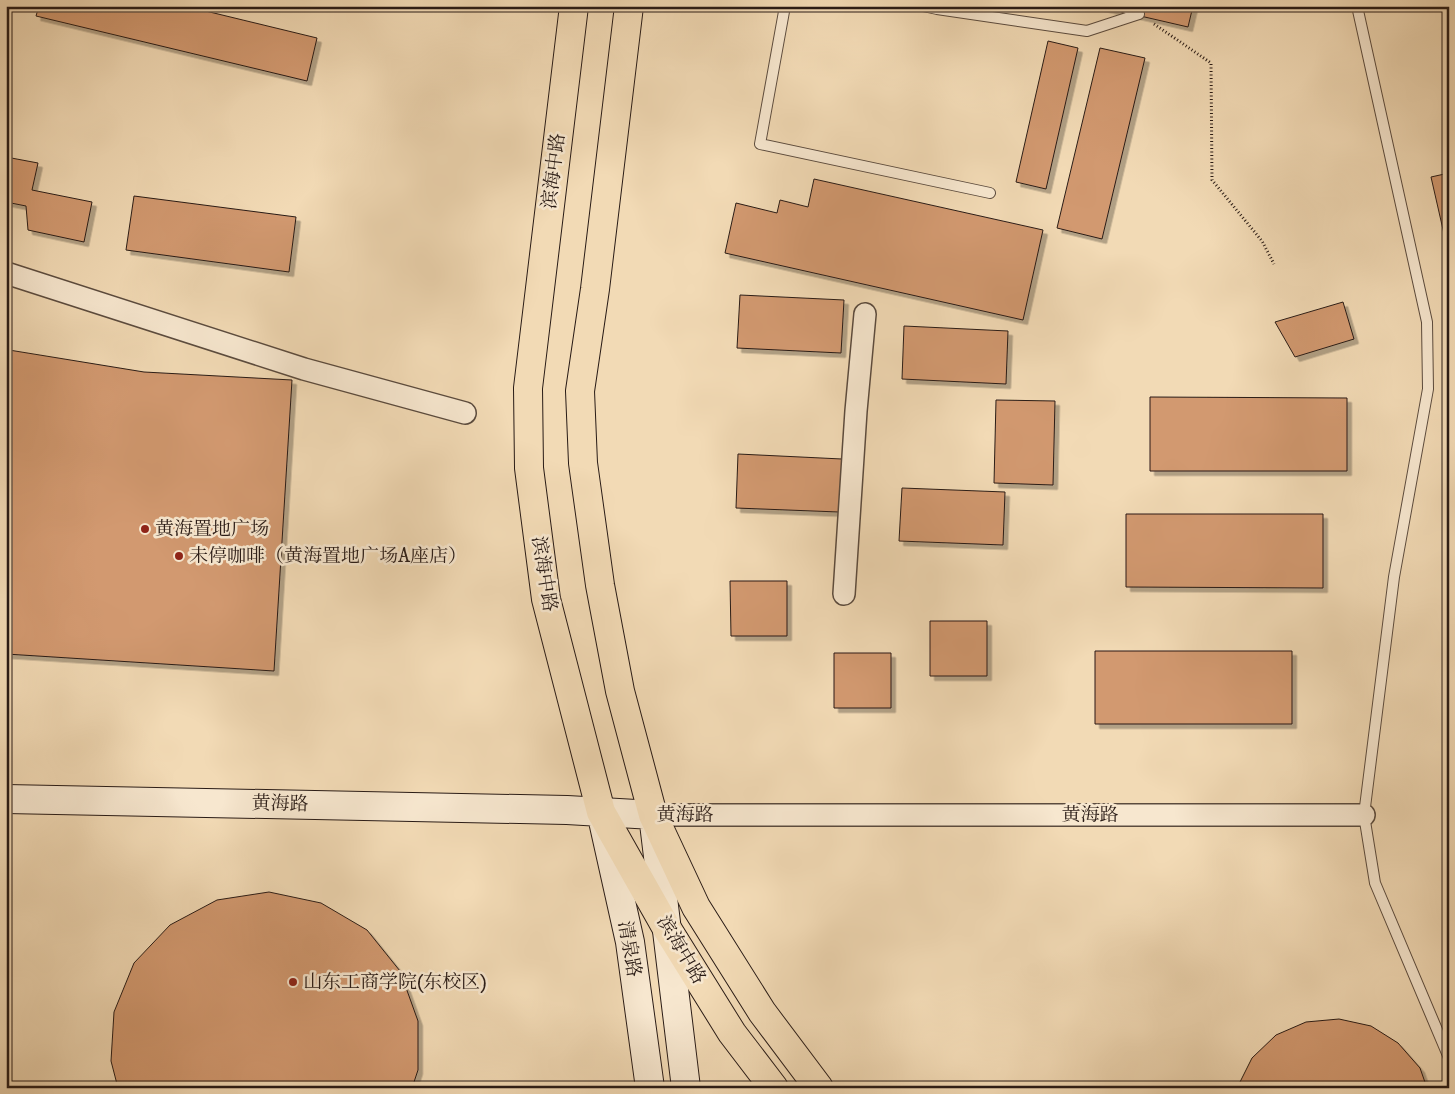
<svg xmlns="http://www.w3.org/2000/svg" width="1455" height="1094" font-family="'IM FELL DW Pica','Noto Serif SC',serif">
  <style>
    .building { fill: #d29970; stroke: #291b16; filter: url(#shadow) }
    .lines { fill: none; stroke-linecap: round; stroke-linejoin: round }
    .service-casing { stroke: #5b4b3e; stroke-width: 12 }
    .minor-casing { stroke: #5b4b3e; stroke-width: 24 }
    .secondary-casing { stroke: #291b16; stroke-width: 30 }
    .primary-casing { stroke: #291b16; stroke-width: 30 }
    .path { stroke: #291b16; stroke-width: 3; stroke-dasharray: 1 2.5; stroke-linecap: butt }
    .service { stroke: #f7e7cf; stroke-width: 10 }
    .minor { stroke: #f7e7cf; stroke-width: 21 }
    .secondary { stroke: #f7e7cf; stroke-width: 28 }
    .primary { stroke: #f2dab5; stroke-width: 28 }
    .poi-dot { fill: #8f2418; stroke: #f7e7cf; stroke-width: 2 }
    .labels { text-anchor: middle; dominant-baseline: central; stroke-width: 5; stroke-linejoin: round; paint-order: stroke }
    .street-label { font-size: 19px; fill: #291b16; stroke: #f7e7cf }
    .poi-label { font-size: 19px; fill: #291b16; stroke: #f7e7cf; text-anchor: start }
  </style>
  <defs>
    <filter id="shadow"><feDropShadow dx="4.5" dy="4.5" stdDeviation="0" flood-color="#0004"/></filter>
  </defs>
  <rect width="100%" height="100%" fill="#f2dab5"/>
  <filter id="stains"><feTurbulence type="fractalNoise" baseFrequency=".004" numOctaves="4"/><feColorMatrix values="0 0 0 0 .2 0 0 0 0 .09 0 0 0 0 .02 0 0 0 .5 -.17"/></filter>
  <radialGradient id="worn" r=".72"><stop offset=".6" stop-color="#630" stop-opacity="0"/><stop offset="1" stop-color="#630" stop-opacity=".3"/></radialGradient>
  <!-- building -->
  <path class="building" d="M39 6H185L317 38 307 81 36 16Z
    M1097 6H1193L1188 27Z
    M1048 41 1078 48 1046 189 1016 182Z
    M1100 48 1145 58 1102 239 1057 228Z
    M6 157 38 163 32 190 92 202 84 242 28 230 26 206 6 202Z
    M1449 173V233L1444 234 1431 177Z
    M814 179 1043 230 1023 320 725 253 736 203 777 213 780 200 808 207Z
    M134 196 296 217 289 272 126 250Z
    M740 295 844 300 841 353 737 348Z
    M1343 302 1354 339 1295 357 1275 322Z
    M904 326 1008 331 1006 384 902 379Z
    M9 350 144 372 292 380 274 671 6 654V405Z
    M1150 397 1347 398V471H1150Z
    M996 400 1055 401 1053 485 994 483Z
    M738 454 842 459 839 512 736 508Z
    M902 488 1005 492 1003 545 899 541Z
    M1126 514H1323V588L1126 587Z
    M730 581H787V636H731Z
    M930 621H987V676H930Z
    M1095 651H1292V724H1095Z
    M834 653H891V708H834Z
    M269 892 321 903 367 930 400 971 418 1021V1070L412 1088H118L111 1061 114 1012 134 963 170 925 217 900Z
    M1339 1019 1371 1026 1398 1043 1420 1068 1427 1088H1237L1252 1058 1276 1035 1306 1022Z"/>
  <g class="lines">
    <defs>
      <path id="service" d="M785 6 760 144 990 193
        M923 6 937 9V6
        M1122 6 1139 14
        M1357 6 1427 322 1428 389 1394 577 1364 815 1375 883 1449 1058
        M937 9 1087 31 1139 14"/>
      <path id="minor" d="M6 273 304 369 465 413
        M844 594 856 411 865 314
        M653 815H1364"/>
      <path id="secondary" d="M6 799 567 810 653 815 686 1088
        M603 821 630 942 650 1088"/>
      <path id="primary" d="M574 6 528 388 529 468 546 599 601 812 666 927 732 1033 774 1088
        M629 6 595 289 580 391 583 463 600 585 620 691 653 815 696 907 762 1012 819 1088"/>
    </defs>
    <!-- service casing -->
    <use href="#service" class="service-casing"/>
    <!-- minor casing -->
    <use href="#minor" class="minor-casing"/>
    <!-- secondary casing -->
    <use href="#secondary" class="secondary-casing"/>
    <!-- primary casing -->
    <use href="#primary" class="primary-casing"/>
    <!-- path -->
    <path class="path" d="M1154 24 1211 63 1212 180 1262 241 1274 264"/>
    <!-- service -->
    <use href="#service" class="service"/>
    <!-- minor -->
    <use href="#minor" class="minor"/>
    <!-- secondary -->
    <use href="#secondary" class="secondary"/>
    <!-- primary -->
    <use href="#primary" class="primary"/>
  </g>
  <!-- markers -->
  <g class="poi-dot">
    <circle cx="145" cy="529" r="5"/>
    <circle cx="179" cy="556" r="5"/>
    <circle cx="293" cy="982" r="5"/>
  </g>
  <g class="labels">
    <!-- street labels -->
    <g class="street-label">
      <text transform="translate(554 171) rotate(-83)">滨海中路</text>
      <text transform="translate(544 574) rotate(81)">滨海中路</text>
      <text transform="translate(280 804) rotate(1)">黄海路</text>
      <text x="685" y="815">黄海路</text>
      <text x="1090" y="815">黄海路</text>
      <text transform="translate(629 949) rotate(80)">清泉路</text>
      <text transform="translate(681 950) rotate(59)">滨海中路</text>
    </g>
    <!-- poi labels -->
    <g class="poi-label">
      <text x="155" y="529">黄海置地广场</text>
      <text x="189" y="556">未停咖啡（黄海置地广场A座店）</text>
      <text x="303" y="982">山东工商学院(东校区)</text>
    </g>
  </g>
  <!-- margin -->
  <rect width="1455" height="1094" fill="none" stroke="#f2dab5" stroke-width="25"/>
  <rect x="8" y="8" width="1440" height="1079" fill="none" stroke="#291b16" stroke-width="2.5"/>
  <rect x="12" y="12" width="1430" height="1069" fill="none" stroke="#291b16"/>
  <rect width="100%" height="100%" filter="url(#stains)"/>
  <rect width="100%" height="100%" fill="url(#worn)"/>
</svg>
